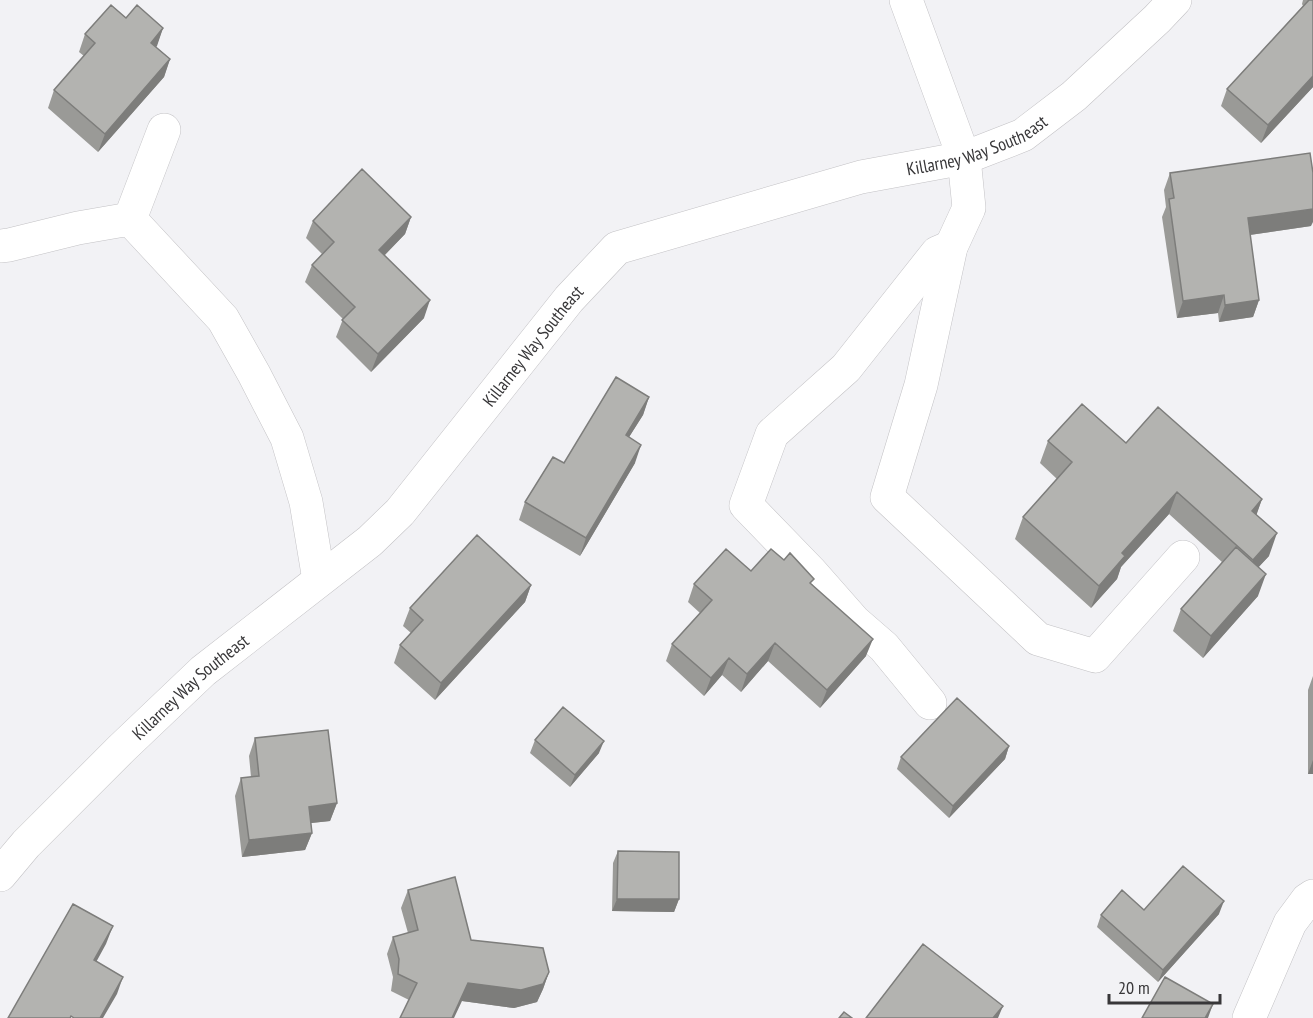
<svg xmlns="http://www.w3.org/2000/svg" width="1313" height="1018" font-family="'PT Sans Narrow',sans-serif">
  <style>
    .lines { fill: none; stroke-linecap: round; stroke-linejoin: round }
    .minor-casing { stroke: #c3c2c5; stroke-width: 34 }
    .minor { stroke: #fff; stroke-width: 33 }
    .wall { fill: #9a9a97 }
    .shaded-wall { fill: #7d7d7b }
    .building { fill: #b3b3b0; stroke: #7d7d7b; stroke-width: 1.5 }
    .labels { text-anchor: middle; dominant-baseline: central; stroke-width: 4.5; stroke-linejoin: round; paint-order: stroke }
    .street-label { font-size: 18px; fill: #383739; stroke: #f2f2f5 }
  </style>
  <rect width="100%" height="100%" fill="#f2f2f5"/>
  <g class="lines">
    <defs>
      <g id="minor">
        <path d="M906 0 964 158 969 208 951 247 921 385 887 497 1038 639 1095 656 1183 557"/>
        <path d="M130 219 164 130"/>
        <path d="M0 246 9 245 78 228 130 219 223 319 254 374 287 438 306 502 319 580"/>
        <path d="M930 703 884 647 854 621 810 571 746 505 772 434 846 368 937 253 951 247"/>
        <path id="s1" d="M0 875 26 844 122 748 203 671 370 541 400 512 569 299 617 248 861 177 964 158 1023 135 1074 96 1157 19 1175 0"/>
        <path d="M1249 1018 1290 923 1307 900 1313 896"/>
      </g>
    </defs>
    <!-- minor casing -->
    <use href="#minor" class="minor-casing"/>
    <!-- minor -->
    <use href="#minor" class="minor"/>
  </g>
  <!-- wall -->
  <path class="wall" d="M1303 0H1313V87L1261 143 1221 106 1227 89 1303 6 1302 4Z
    M126 18 163 28 156 47 170 59 164 77 98 152 48 108 54 90 84 56 79 52 85 34Z
    M1170 173 1311 226 1250 235 1259 300 1253 317 1219 322 1218 313 1177 318 1162 217 1166 207 1164 190Z
    M411 217 405 234 384 256 424 318 371 372 336 337 343 319 305 282 312 265 322 254 306 238 313 221Z
    M649 397 643 415 629 437 635 463 580 556 519 520 525 502 564 463Z
    M1048 441 1126 443 1262 499 1256 515 1269 556 1258 567V596L1203 658 1173 631 1181 609 1222 562 1169 514 1121 567 1117 579 1091 608 1015 539 1023 517 1057 479 1040 463Z
    M751 571 812 584 866 656 820 708 768 661 741 692 722 675 704 696 666 661 672 644 700 613 688 602 694 584Z
    M531 585 525 602 435 700 394 663 400 645 411 633 403 626 410 608Z
    M1313 676V774H1308V690Z
    M255 738 337 803 330 821 311 823 312 833 305 850 242 857 235 796 241 778 251 777 249 756Z
    M535 740 599 753 570 787 530 753Z
    M1009 746 1005 759 949 818 897 769 901 757Z
    M618 851 679 899 674 912 612 911 613 863Z
    M408 890 471 940 549 972 543 989 537 1002 514 1008 462 1001 409 1000 391 991 393 977 387 954 393 937 408 933 401 908Z
    M1144 910 1219 914 1158 982 1097 927 1101 915Z"/>
  <!-- shaded-wall -->
  <path class="shaded-wall" d="M163 28 157 46 144 60 151 43Z
    M170 59 164 77 98 152 105 134Z
    M1313 76V87L1261 143 1268 125Z
    M1313 209V222L1311 226 1242 236 1248 218Z
    M411 217 405 234 372 268 379 250Z
    M1224 295 1218 313 1177 318 1183 301Z
    M430 300 424 318 371 372 378 354Z
    M1259 300 1253 317 1219 322 1225 305Z
    M649 397 643 415 619 453 626 435Z
    M641 445 635 463 580 556 586 538Z
    M1177 492 1169 514 1121 567 1117 579 1091 608 1099 586 1122 553Z
    M1262 499 1254 522 1252 511Z
    M1277 533 1269 556 1245 582 1253 560Z
    M1266 574 1258 596 1203 658 1211 636Z
    M531 585 525 602 435 700 441 683Z
    M873 639 866 656 820 708 827 690Z
    M775 643 768 661 741 692 747 674Z
    M729 658 722 675 704 696 711 678Z
    M604 741 599 753 570 787 575 775Z
    M1009 746 1005 759 949 818 953 806Z
    M1313 760V774H1308Z
    M337 803 330 821 302 824 309 807Z
    M312 833 305 850 242 857 249 840Z
    M617 899H679L674 912 612 911Z
    M1224 901 1219 914 1158 982 1163 970Z
    M113 926 106 944 88 977 94 960Z
    M549 972 543 989 537 1002 514 1008 462 1001 454 1018H452L468 983Z
    M123 977 117 994 103 1018H100Z
    M1213 1004 1208 1018H1205Z
    M1003 1006 998 1018H993Z"/>
  <!-- building -->
  <path class="building" d="M1309 0H1313V76L1268 125 1227 89Z
    M111 5 126 18 137 5 163 28 151 43 170 59 105 134 54 90 95 43 85 34Z
    M1310 153 1313 173V209L1248 218 1259 300 1225 305 1224 295 1183 301 1169 199 1174 198 1170 173Z
    M362 169 411 217 379 250 430 300 378 354 342 320 355 307 312 265 334 242 313 221Z
    M616 377 649 397 626 435 641 445 586 538 525 502 553 457 564 463Z
    M1082 404 1126 443 1158 407 1262 499 1252 511 1277 533 1253 560 1177 492 1122 553 1125 556 1099 586 1023 517 1072 462 1048 441Z
    M477 535 531 585 441 683 400 645 423 620 410 608Z
    M1236 547 1266 574 1211 636 1181 609Z
    M726 549 751 571 771 549 784 560 790 553 814 579 810 583 873 639 827 690 775 643 747 674 729 658 711 678 672 644 712 600 694 584Z
    M957 698 1009 746 953 806 901 757Z
    M563 707 604 741 575 775 535 740Z
    M328 730 337 803 309 807 312 833 249 840 241 778 259 776 255 738Z
    M618 851 679 852V899H617Z
    M1183 866 1224 901 1163 970 1101 915 1122 890 1144 910Z
    M455 877 471 940 543 948 549 972 543 984 521 990 468 983 452 1018H400L417 983 398 974 399 959 393 937 418 930 408 890Z
    M73 904 113 926 94 960 123 977 100 1018H74L71 1016 70 1018H8Z
    M923 944 1003 1006 993 1018H866Z
    M1165 977 1213 1004 1205 1018H1142Z
    M844 1012 852 1018H839Z"/>
  <g class="labels">
    <!-- street labels -->
    <g class="street-label">
      <text stroke="none"><textPath href="#s1" startOffset="1258">Killarney Way Southeast</textPath></text>
      <text stroke="none"><textPath href="#s1" startOffset="754">Killarney Way Southeast</textPath></text>
      <text stroke="none"><textPath href="#s1" startOffset="268">Killarney Way Southeast</textPath></text>
    </g>
  </g>
  <!-- scale -->
  <path d="M1109 994v9h111v-9" fill="none" stroke="#383739" stroke-width="3"/>
  <text x="1118" y="994" font-size="18" fill="#383739" stroke="#f2f2f5" stroke-width="4.5" paint-order="stroke">20 m</text>
</svg>
